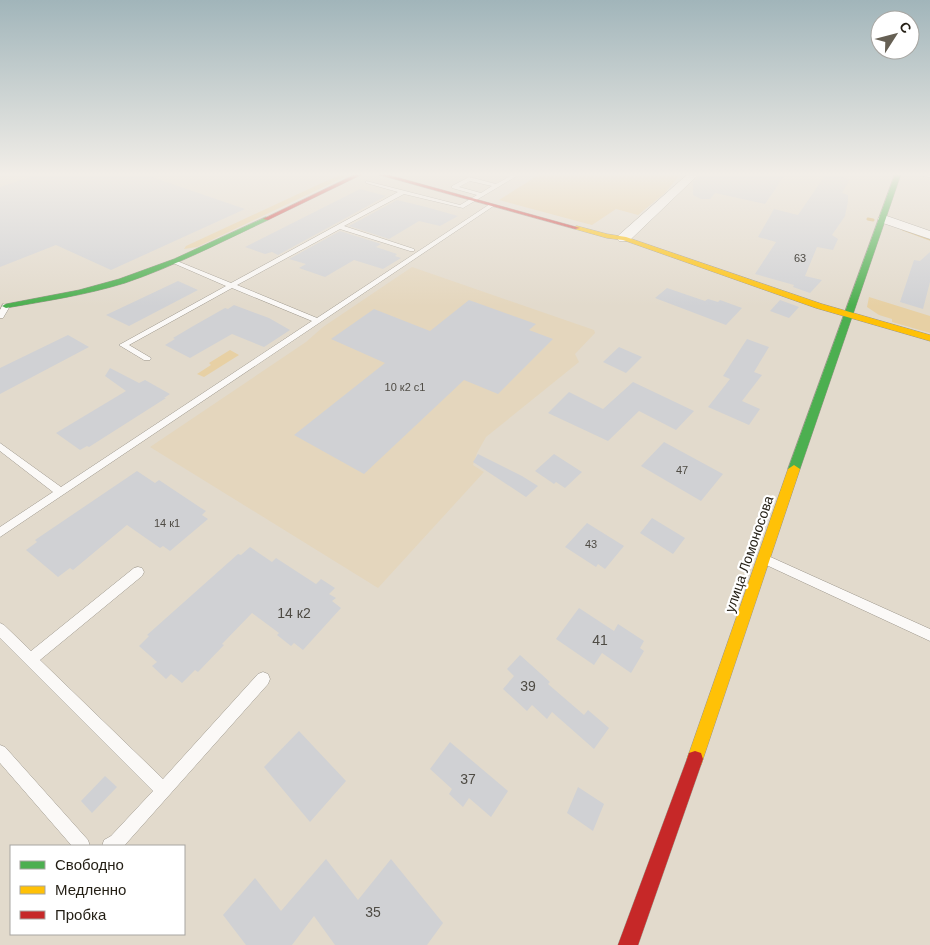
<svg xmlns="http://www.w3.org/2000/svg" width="930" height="945" font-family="Helvetica,sans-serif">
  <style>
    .built { fill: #e4d6bd }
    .green { fill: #e7d0a4 }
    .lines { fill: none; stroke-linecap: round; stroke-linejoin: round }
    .stream { stroke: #d7b674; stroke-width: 3 }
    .building { fill: #d0d1d4 }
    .lane-casing { stroke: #9c968b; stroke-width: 1 }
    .street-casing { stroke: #9c968b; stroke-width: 1 }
    .fast-casing { stroke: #9c968b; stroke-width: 1 }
    .slow-casing { stroke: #9c968b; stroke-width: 1 }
    .jam-casing { stroke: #9c968b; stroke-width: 1 }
    .lane { fill: #fbf9f7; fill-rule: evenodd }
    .street { fill: #fbf9f7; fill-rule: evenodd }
    .fast { fill: #4caf50; fill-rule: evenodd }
    .slow { fill: #ffc107; fill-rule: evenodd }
    .jam { fill: #c62828; fill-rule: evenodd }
    .labels { text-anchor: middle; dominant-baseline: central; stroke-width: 4.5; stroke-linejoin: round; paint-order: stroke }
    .number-label { font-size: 11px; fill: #4e4b44 }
    .street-label { font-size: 14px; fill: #231e14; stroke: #fff }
    .near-number-label { font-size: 14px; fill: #4e4b44 }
  </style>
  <rect width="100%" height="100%" fill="#e2dacc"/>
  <!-- built -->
  <path class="built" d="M412 267 594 330 595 333 575 354 579 362 486 437 477 453 473 465 484 472 378 588 150 447 306 342 323 327Z"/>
  <!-- green -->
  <path class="green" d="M341 174H351L197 247 184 249 186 246Z
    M540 174H675L680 175 665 193 638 215 616 209 592 225 499 200Z
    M869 297 930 316V333L892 322V319L879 315 867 307Z
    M230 350 239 355 204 377 197 374 211 365 209 363Z"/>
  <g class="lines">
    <!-- stream -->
    <path class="stream" d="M868 219 873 220
      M903 229 930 239"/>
  </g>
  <!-- building -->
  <path class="building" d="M40 174H143L245 209 111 270 56 245 0 267V187Z
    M701 174 727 176 785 175 765 204 715 193 710 199H701L693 195V182Z
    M826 174 850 179 842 193 848 195V201L845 216 832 235 838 239 833 250 817 247 805 276 822 280 810 293 793 287 794 285 755 274 776 242 758 237 774 209 798 215Z
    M360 189 386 196 278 255 272 252 265 254 245 247Z
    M397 200 426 207 458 216 440 226 419 221 389 239 349 226Z
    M340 231 381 244 376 247 397 254 395 256 401 258 383 269 354 260 325 277 299 268 306 264 289 259Z
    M930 252V282L923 309 900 302 914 260 920 261Z
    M178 281 198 290 129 326 106 315Z
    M667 288 705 301 708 299 718 302 720 300 742 308 726 325 655 298Z
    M469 300 536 324 529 330 553 339 498 394 464 380 364 474 294 435 385 363 331 339 374 309 430 331Z
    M780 300 799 307 789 318 770 311Z
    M234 305 269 318 290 330 264 347 232 334 190 358 165 345 175 339 173 338 195 325 225 308 228 309Z
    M68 335 89 347 0 394V368Z
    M747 339 769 347 754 372 762 375 742 401 760 409 749 425 708 407 730 379 723 376Z
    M619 347 642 357 626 373 603 362Z
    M110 368 139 383 145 380 170 394 164 398H166L89 447 87 446 80 450 56 433 126 391 105 376Z
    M633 382 694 411 676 430 639 411 608 441 548 413 569 392 603 409Z
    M664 442 723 474 701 501 641 466Z
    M478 454 522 476 538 486 526 497 473 462Z
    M554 454 582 472 565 488 556 482 554 484 535 471Z
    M137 471 155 483 159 480 201 508 206 511 202 515 208 519 170 551 163 546 160 548 127 525 73 570 70 568 58 577 26 550 37 542 35 540Z
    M652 518 685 538 673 554 640 533Z
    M587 523 624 546 605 569 598 564 596 567 565 547Z
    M250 547 272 562 276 558 316 584 321 579 335 588 329 594 336 598 332 601 341 608 303 650 294 643 291 646 277 635 279 633 252 613 222 644 224 645 198 672 195 670 182 683 171 674 166 679 152 666 157 662 139 646 149 636 147 635 238 554 241 555Z
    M579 608 614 631 618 624 644 641 640 648 644 651 631 673 602 653 594 665 556 639Z
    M520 655 550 682 548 684 584 715 588 710 609 728 594 749 552 712 547 719 532 705 527 711 503 689 514 676 507 669Z
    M299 731 346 781 310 822 264 767Z
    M450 742 508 791 491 817 469 798 463 807 449 794 452 789 430 769Z
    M105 776 117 787 92 813 81 801Z
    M578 787 604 804 593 831 567 813Z
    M326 859 358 900 391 859 443 923 427 945H335L314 916 292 945H246L223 915 255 878 281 911Z"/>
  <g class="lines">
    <defs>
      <path id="lane" d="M514 174H520L463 208 404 194 344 226 414 249V251H410L340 229 237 285 317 318 490 204 495 205 0 537V527L53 492 0 451V443L61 487 312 321 232 288 129 345 151 358 150 360H144L119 345 226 286 173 263V261H177L231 283 398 192 366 183V181L460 205 477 195 452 188V186L469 177 496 184ZM470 181 492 186 481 193 459 187Z
        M3 304 10 306 3 318H0V310Z
        M766 555 930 629V641L762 563 760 560 762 557Z
        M138 567 142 568 144 572 142 576 40 660 163 779 258 674 263 672 268 674 270 679 268 684 124 846H102L104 840 111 836 153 791 0 638V623L4 625 31 651 134 568Z
        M0 745 5 747 88 840 90 846H72L0 763Z"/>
      <path id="street" d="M688 174H699L629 241H619L617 238 619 235Z
        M922 174H930V177L923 176Z
        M884 215 930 231V239L880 222 878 219 880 216Z"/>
      <path id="fast" d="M895 174H901L800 469 794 473 790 472 788 469Z
        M266 217 269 219 268 220C221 242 175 266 125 283 86 295 46 301 6 308L2 306 6 304 79 290 119 279 174 259Z"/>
      <path id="slow" d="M577 226 607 234 626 237 822 304 930 335V341L816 308 623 240 607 238 575 229V227Z
        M794 465 800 469 703 759 701 765 695 767 689 765 687 759 788 469Z"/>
      <path id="jam" d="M356 174H363L268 220 263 219Z
        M376 174H385L580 228 575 229Z
        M695 751 701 753 703 759 638 945H618L687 759 689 753Z"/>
    </defs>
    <!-- lane casing -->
    <use href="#lane" class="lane-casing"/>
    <!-- street casing -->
    <use href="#street" class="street-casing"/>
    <!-- fast casing -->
    <use href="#fast" class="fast-casing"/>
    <!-- slow casing -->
    <use href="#slow" class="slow-casing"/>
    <!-- jam casing -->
    <use href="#jam" class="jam-casing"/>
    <!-- lane -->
    <use href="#lane" class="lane"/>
    <!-- street -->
    <use href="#street" class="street"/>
    <!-- fast -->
    <use href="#fast" class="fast"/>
    <!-- slow -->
    <use href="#slow" class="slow"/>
    <!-- jam -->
    <use href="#jam" class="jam"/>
  </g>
  <!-- sky -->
  <linearGradient id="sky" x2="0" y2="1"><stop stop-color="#a1b5ba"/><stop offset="0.57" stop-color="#f2eee8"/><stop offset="1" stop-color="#f2eee8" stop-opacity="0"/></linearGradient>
  <rect width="930" height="306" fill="url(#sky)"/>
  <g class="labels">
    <!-- number labels -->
    <g class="number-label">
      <text x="800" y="258">63</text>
      <text x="405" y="387">10 к2 с1</text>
      <text x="682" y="470">47</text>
      <text x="167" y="523">14 к1</text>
      <text x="591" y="544">43</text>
    </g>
    <!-- street labels -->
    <g class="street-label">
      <text transform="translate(749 554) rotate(-71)">улица Ломоносова</text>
    </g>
    <!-- near-number labels -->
    <g class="near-number-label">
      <text x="294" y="613">14 к2</text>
      <text x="600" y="640">41</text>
      <text x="528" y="686">39</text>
      <text x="468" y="779">37</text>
      <text x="373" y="912">35</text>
    </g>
  </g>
  <!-- legend -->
  <rect x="10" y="845" width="175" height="90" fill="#ffffff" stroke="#a7a5a1"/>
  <rect x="20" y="861" width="25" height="8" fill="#4caf50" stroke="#a7a5a1"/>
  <text x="55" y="870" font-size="15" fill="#231e14">Свободно</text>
  <rect x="20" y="886" width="25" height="8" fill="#ffc107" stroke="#a7a5a1"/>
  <text x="55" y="895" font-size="15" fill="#231e14">Медленно</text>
  <rect x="20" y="911" width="25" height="8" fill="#c62828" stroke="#a7a5a1"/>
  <text x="55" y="920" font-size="15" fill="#231e14">Пробка</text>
  <!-- north arrow -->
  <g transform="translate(895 35) rotate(54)"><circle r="24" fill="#ffffff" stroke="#a7a5a1"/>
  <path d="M0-4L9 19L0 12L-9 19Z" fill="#666054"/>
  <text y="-8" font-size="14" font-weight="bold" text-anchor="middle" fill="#231e14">С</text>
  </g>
</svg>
